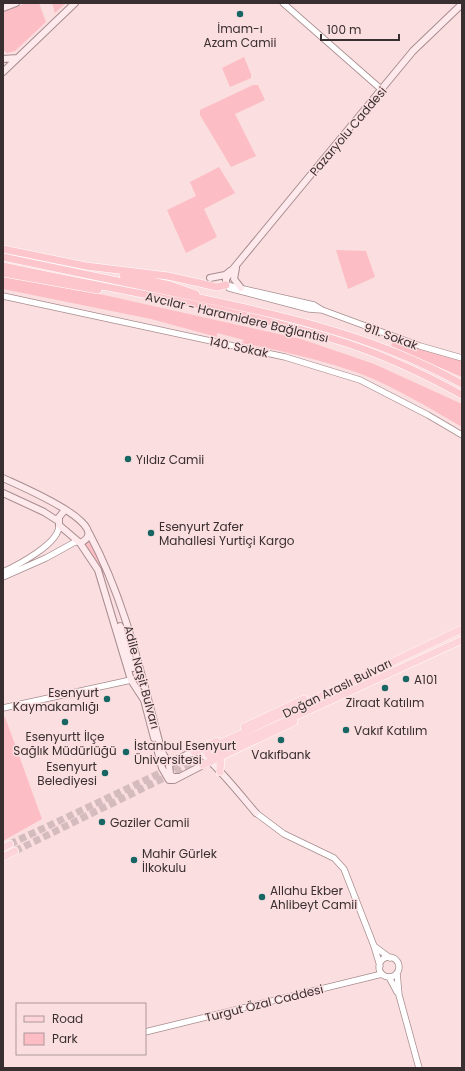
<svg xmlns="http://www.w3.org/2000/svg" width="465" height="1071" font-family="Poppins,sans-serif">
  <style>
    .green { fill: #fcbec4 }
    .lines { fill: none; stroke-linecap: round; stroke-linejoin: round }
    .primary-tunnel { stroke: #d4bbbd; stroke-width: 7; stroke-dasharray: 7 3.5; stroke-linecap: butt }
    .tertiary-casing { stroke: #a88d8f; stroke-width: 7 }
    .secondary-casing { stroke: #a88d8f; stroke-width: 8 }
    .primary-casing { stroke: #fff; stroke-width: 8 }
    .trunk-casing { stroke: #fff; stroke-width: 8 }
    .tertiary { stroke: #fff; stroke-width: 5.5 }
    .secondary { stroke: #fee9ec; stroke-width: 6 }
    .primary { stroke: #fdd4d9; stroke-width: 7 }
    .trunk { stroke: #fcc6cc; stroke-width: 7 }
    .poi-dot { fill: #186663; stroke: #fbdee0; stroke-width: 1.5 }
    .labels { text-anchor: middle; dominant-baseline: central; stroke-width: 3; stroke-linejoin: round; paint-order: stroke }
    .poi-label { font-size: 12px; fill: #3a2f30; stroke: #fbdee0; text-anchor: start }
    .street-label { font-size: 12px; fill: #3a2f30; stroke: #fbdee0 }
  </style>
  <rect width="100%" height="100%" fill="#fbdee0"/>
  <!-- green -->
  <path class="green" d="M26 3H39L46 22 15 51 7 53 3 50V12Z
    M52 3H66L55 13Z
    M244 57 251 74V78L230 87 222 68Z
    M253 85H258L265 100 235 114 256 156 231 167 200 115V110Z
    M219 167 235 193 204 209 217 237 186 253 167 210 196 196 190 182Z
    M336 250 366 251 375 277 348 289Z
    M3 277 104 295 301 339 374 364 462 404V427C429 408 397 388 361 374 323 360 282 351 242 343L244 340 217 333V337L151 319 3 289Z
    M393 341 462 361V377L391 346Z
    M89 540 98 556 105 577 85 544 86 542Z
    M3 717H5L42 819 3 841Z"/>
  <g class="lines">
    <!-- primary-tunnel -->
    <path class="primary-tunnel" d="M10 844 213 748
      M15 851 211 755"/>
    <defs>
      <path id="tertiary" d="M283 3 382 90
        M226 285 314 305 322 310 420 346 462 358
        M229 288 309 309 322 310
        M3 296 285 357 360 380 428 415 462 435
        M3 572C18 565 60 543 59 525
        M3 577 46 558 75 542H78
        M3 708 131 680
        M256 813 284 834 334 858 344 869 374 946 380 966
        M374 946 390 958
        M379 967a10 10 0 1 1 20 0a10 10 0 1 1-20 0Z
        M397 973 399 995 419 1068
        M389 977 397 992
        M145 1032 382 974"/>
      <path id="secondary" d="M3 8 16 3
        M3 59 17 58
        M3 72 75 3
        M236 268 234 279 241 288
        M210 278 225 275 230 271
        M226 285V279L233 269 413 51 462 4
        M3 478C15 484 118 526 80 543
        M3 493 44 512 58 521
        M65 510 59 517V525L80 543
        M89 533C127 604 141 675 162 752L166 759 170 762C179 761 187 752 196 752 207 752 247 803 256 813
        M80 543 98 570 131 680 144 700 154 738
        M120 626 133 668
        M157 748 162 768 169 780H174L203 765
        M174 761 169 765 170 774 173 777H179"/>
      <path id="primary" d="M244 727 304 699
        M211 744 207 747 208 754 212 758H217
        M213 747 462 629
        M194 752 217 741
        M216 753 462 640
        M203 765 294 722
        M220 772 221 757
        M3 848 10 844
        M3 857 15 851"/>
      <path id="trunk" d="M3 249 86 266 168 276 217 287 226 285
        M3 257C53 267 102 278 151 288 258 310 366 330 462 384
        M3 266C117 291 238 308 349 344 388 357 426 375 462 395
        M3 273 98 290
        M123 275 170 285 196 294"/>
    </defs>
    <!-- tertiary casing -->
    <use href="#tertiary" class="tertiary-casing"/>
    <!-- secondary casing -->
    <use href="#secondary" class="secondary-casing"/>
    <!-- primary casing -->
    <use href="#primary" class="primary-casing"/>
    <!-- trunk casing -->
    <use href="#trunk" class="trunk-casing"/>
    <!-- tertiary -->
    <use href="#tertiary" class="tertiary"/>
    <!-- secondary -->
    <use href="#secondary" class="secondary"/>
    <!-- primary -->
    <use href="#primary" class="primary"/>
    <!-- trunk -->
    <use href="#trunk" class="trunk"/>
  </g>
  <!-- markers -->
  <g class="poi-dot">
    <circle cx="240" cy="14" r="4"/>
    <circle cx="128" cy="459" r="4"/>
    <circle cx="151" cy="533" r="4"/>
    <circle cx="406" cy="679" r="4"/>
    <circle cx="385" cy="688" r="4"/>
    <circle cx="107" cy="699" r="4"/>
    <circle cx="65" cy="722" r="4"/>
    <circle cx="346" cy="730" r="4"/>
    <circle cx="281" cy="740" r="4"/>
    <circle cx="126" cy="752" r="4"/>
    <circle cx="105" cy="773" r="4"/>
    <circle cx="102" cy="822" r="4"/>
    <circle cx="134" cy="860" r="4"/>
    <circle cx="262" cy="897" r="4"/>
  </g>
  <g class="labels">
    <!-- poi labels -->
    <g class="poi-label">
      <text x="240" y="28" text-anchor="middle">İmam-ı<tspan x="240" dy="14">Azam Camii</tspan></text>
      <text x="136" y="459">Yıldız Camii</text>
      <text x="159" y="526">Esenyurt Zafer<tspan x="159" dy="14">Mahallesi Yurtiçi Kargo</tspan></text>
      <text x="414" y="679">A101</text>
      <text x="99" y="692" text-anchor="end">Esenyurt<tspan x="99" dy="14">Kaymakamlığı</tspan></text>
      <text x="385" y="702" text-anchor="middle">Ziraat Katılım</text>
      <text x="354" y="730">Vakıf Katılım</text>
      <text x="65" y="736" text-anchor="middle">Esenyurtt İlçe<tspan x="65" dy="14">Sağlık Müdürlüğü</tspan></text>
      <text x="134" y="745">İstanbul Esenyurt<tspan x="134" dy="14">Üniversitesi</tspan></text>
      <text x="281" y="754" text-anchor="middle">Vakıfbank</text>
      <text x="97" y="766" text-anchor="end">Esenyurt<tspan x="97" dy="14">Belediyesi</tspan></text>
      <text x="110" y="822">Gaziler Camii</text>
      <text x="142" y="853">Mahir Gürlek<tspan x="142" dy="14">İlkokulu</tspan></text>
      <text x="270" y="890">Allahu Ekber<tspan x="270" dy="14">Ahlibeyt Camii</tspan></text>
    </g>
    <!-- street labels -->
    <g class="street-label">
      <text transform="translate(348 131) rotate(-50)">Pazaryolu Caddesi</text>
      <text transform="translate(237 317) rotate(13)">Avcılar - Haramidere Bağlantısı</text>
      <text transform="translate(391 336) rotate(20)">911. Sokak</text>
      <text transform="translate(239 347) rotate(12)">140. Sokak</text>
      <text transform="translate(142 677) rotate(75)">Adile Naşit Bulvarı</text>
      <text transform="translate(337 688) rotate(-26)">Doğan Araslı Bulvarı</text>
      <text transform="translate(264 1003) rotate(-14)">Turgut Özal Caddesi</text>
    </g>
  </g>
  <!-- border -->
  <rect width="465" height="1071" fill="none" stroke="#3a2f30" stroke-width="8"/>
  <!-- legend -->
  <rect x="16" y="1003" width="130" height="52" fill="#fbdee0" stroke="#ae989a"/>
  <rect x="24" y="1016" width="20" height="6" fill="#fdd4d9" stroke="#ae989a"/>
  <text x="52" y="1023" font-size="12" fill="#3a2f30">Road</text>
  <rect x="24" y="1033" width="20" height="12" fill="#fcbec4" stroke="#ae989a"/>
  <text x="52" y="1043" font-size="12" fill="#3a2f30">Park</text>
  <!-- scale -->
  <path d="M321 34v6h78v-6" fill="none" stroke="#3a2f30" stroke-width="2"/>
  <text x="327" y="34" font-size="12" fill="#3a2f30" stroke="#fbdee0" stroke-width="3" paint-order="stroke">100 m</text>
</svg>
